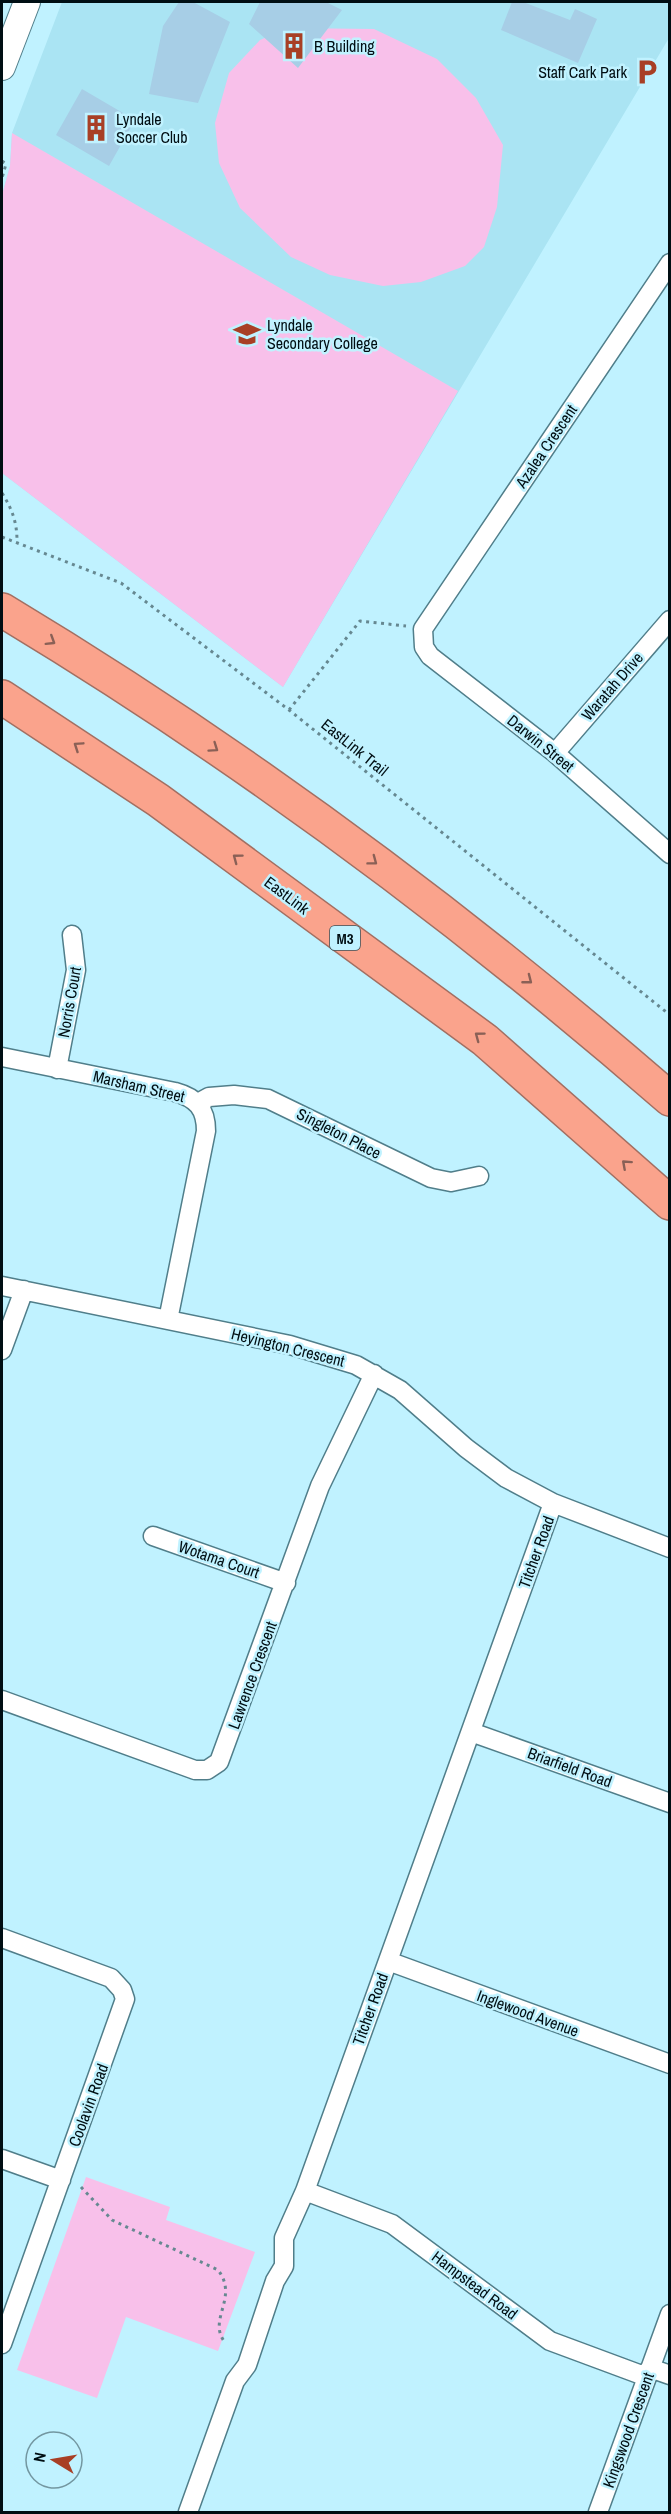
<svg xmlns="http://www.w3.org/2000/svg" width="671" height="2514" font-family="'Archivo Narrow',sans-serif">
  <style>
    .built { fill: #aae4f3 }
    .green { fill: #f8c0ea }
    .building { fill: #a7cee6 }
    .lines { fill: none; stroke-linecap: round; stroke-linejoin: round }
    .minor-casing { stroke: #507e8a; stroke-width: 21 }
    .secondary-casing { stroke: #507e8a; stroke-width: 28 }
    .motorway-casing { stroke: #a26f62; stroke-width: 36 }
    .path { stroke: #668891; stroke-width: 3; stroke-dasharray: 3 4.5; stroke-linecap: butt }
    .minor { stroke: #fff; stroke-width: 18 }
    .secondary { stroke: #fff; stroke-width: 26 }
    .motorway { stroke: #faa38c; stroke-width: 33 }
    .oneway { stroke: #8a6056 }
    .labels { text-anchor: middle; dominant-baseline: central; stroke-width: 5; stroke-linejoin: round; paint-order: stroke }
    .shield { fill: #c0f2ff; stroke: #3a525a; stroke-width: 1.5 }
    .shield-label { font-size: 15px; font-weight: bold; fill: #000e13 }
    .poi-label { font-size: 16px; fill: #000e13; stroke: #c0f2ff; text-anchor: start }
    .street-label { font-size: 16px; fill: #000e13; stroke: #c0f2ff }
  </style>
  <rect width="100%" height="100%" fill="#c0f2ff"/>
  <!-- built -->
  <path class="built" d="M62 2H669V38L283 687 2 473V195L10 166 12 133Z"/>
  <!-- green -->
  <path class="green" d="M288 28 374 29 437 59 476 98 503 145 497 207 484 247 465 266 421 282 383 286 330 275 291 257 240 208 219 163 215 123 229 73 260 40Z
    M12 133 458 391 283 687 2 473V195L10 166Z
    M86 2177 170 2207 166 2220 255 2252 218 2351 126 2317 97 2398 17 2370Z"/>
  <!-- building -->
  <path class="building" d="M179 2H193L230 22 198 103 149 94 163 26Z
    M260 2H326L342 10 298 68 249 24Z
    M512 2H523L570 20 575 9 597 19 578 63 501 30Z
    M82 89 135 120 109 166 56 135Z"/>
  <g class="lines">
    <defs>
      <path id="minor" d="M670 263 423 629 424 647 430 656 555 753 670 854
        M555 753 670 620
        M2 1057 175 1092C197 1098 206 1109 206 1131L168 1320
        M57 1069 76 970 72 935
        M198 1103 209 1097 234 1095 268 1099 431 1178 451 1182 479 1176
        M2 1286 290 1345 356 1365 400 1390 466 1448 506 1478 553 1503 670 1548
        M2 1350 24 1290
        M153 1536 286 1583
        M2 1700 195 1770H207L219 1762 320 1486 374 1374
        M471 1732 670 1803
        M2 1938 111 1978 122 1990 125 1999 2 2344
        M388 1961 670 2064
        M2 2159 61 2180
        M305 2191 392 2224 550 2341 647 2377
        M650 2368 670 2375
        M188 2512 235 2381 247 2365 275 2281 284 2266V2238L305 2191 553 1503
        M598 2512 670 2314"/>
      <path id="secondary" d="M2 67 27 2"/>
      <path id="motorway" d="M2 610C238 752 462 918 670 1099
        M2 697 158 800 485 1040 670 1203"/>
    </defs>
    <!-- minor casing -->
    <use href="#minor" class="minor-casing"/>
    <!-- secondary casing -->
    <use href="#secondary" class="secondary-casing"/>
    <!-- motorway casing -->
    <use href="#motorway" class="motorway-casing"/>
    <!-- path -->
    <path class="path" d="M2 161 6 164 2 178
      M2 493C12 509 17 522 17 541
      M2 537 121 583 289 710 670 1015
      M289 710 360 621 406 626
      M81 2187 112 2220 218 2270C239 2297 208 2319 224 2341"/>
    <!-- minor -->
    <use href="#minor" class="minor"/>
    <!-- secondary -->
    <use href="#secondary" class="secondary"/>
    <!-- motorway -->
    <use href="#motorway" class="motorway"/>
  </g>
  <!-- one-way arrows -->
  <defs><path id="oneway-chevron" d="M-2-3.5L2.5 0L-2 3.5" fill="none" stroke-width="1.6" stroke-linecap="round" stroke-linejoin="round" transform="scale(1.5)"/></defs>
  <g class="oneway">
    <use href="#oneway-chevron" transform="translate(51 641) rotate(32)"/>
    <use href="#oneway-chevron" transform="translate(78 746) rotate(-146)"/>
    <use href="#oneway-chevron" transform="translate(214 748) rotate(35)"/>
    <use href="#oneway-chevron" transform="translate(237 858) rotate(-143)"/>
    <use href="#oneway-chevron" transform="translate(373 861) rotate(37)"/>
    <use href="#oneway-chevron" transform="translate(528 980) rotate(38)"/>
    <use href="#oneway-chevron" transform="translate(479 1036) rotate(-143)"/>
    <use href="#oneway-chevron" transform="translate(626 1164) rotate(-138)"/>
  </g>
  <!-- icons -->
  <defs>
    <symbol id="building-bare" viewBox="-9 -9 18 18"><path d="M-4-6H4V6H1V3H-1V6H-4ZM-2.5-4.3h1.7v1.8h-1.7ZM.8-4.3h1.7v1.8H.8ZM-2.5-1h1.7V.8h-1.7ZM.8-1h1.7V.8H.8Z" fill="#a83f25" stroke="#c0f2ff" stroke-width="2.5" paint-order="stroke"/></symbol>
    <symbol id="parking-bare" viewBox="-9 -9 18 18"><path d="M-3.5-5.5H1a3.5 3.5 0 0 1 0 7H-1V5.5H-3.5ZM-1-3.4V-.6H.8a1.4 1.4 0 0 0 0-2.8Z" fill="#a83f25" stroke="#c0f2ff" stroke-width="2.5" paint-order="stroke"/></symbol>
    <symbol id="school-bare" viewBox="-9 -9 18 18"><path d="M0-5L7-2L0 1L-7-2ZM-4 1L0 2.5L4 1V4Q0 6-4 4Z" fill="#a83f25" stroke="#c0f2ff" stroke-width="2.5" paint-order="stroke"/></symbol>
  </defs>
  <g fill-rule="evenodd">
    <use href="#building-bare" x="275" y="27" width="38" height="38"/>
    <use href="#parking-bare" x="628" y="53" width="38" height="38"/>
    <use href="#building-bare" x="77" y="109" width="38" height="38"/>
    <use href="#school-bare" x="228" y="315" width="38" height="38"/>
  </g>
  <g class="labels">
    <!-- shield labels -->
    <rect class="shield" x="330" y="926" width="30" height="24" rx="4.5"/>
    <g class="shield-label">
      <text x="345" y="938">M3</text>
    </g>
    <!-- poi labels -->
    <g class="poi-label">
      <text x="314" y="46">B Building</text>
      <text x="627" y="72" text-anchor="end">Staff Cark Park</text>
      <text x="116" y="119">Lyndale<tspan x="116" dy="18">Soccer Club</tspan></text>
      <text x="267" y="325">Lyndale<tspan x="267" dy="18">Secondary College</tspan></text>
    </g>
    <!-- street labels -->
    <g class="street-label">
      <text transform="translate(546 446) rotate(-56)">Azalea Crescent</text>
      <text transform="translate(612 686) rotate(-49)">Waratah Drive</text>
      <text transform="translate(541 743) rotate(39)">Darwin Street</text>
      <text transform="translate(355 747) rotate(39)">EastLink Trail</text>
      <text transform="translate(287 895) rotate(37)">EastLink</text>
      <text transform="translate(69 1002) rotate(-80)">Norris Court</text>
      <text transform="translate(139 1086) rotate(13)">Marsham Street</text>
      <text transform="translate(339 1133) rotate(27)">Singleton Place</text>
      <text transform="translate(288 1347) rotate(14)">Heyington Crescent</text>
      <text transform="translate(536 1552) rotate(-70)">Titcher Road</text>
      <text transform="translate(219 1559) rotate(19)">Wotama Court</text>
      <text transform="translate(252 1675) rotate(-70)">Lawrence Crescent</text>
      <text transform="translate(570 1767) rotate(20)">Briarfield Road</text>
      <text transform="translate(370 2009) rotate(-70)">Titcher Road</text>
      <text transform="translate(528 2013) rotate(20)">Inglewood Avenue</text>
      <text transform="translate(88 2105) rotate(-70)">Coolavin Road</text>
      <text transform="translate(475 2285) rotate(37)">Hampstead Road</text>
      <text transform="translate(628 2430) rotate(-70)">Kingswood Crescent</text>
    </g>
  </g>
  <!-- border -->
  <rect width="671" height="2514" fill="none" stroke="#000e13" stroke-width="6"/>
  <!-- north arrow -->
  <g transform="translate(54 2460) rotate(281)"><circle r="28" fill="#c0f2ff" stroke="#7397a1" stroke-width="1.5"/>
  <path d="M0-4.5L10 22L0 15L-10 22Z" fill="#a83f25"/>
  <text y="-9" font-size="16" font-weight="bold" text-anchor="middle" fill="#000e13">N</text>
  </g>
</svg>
